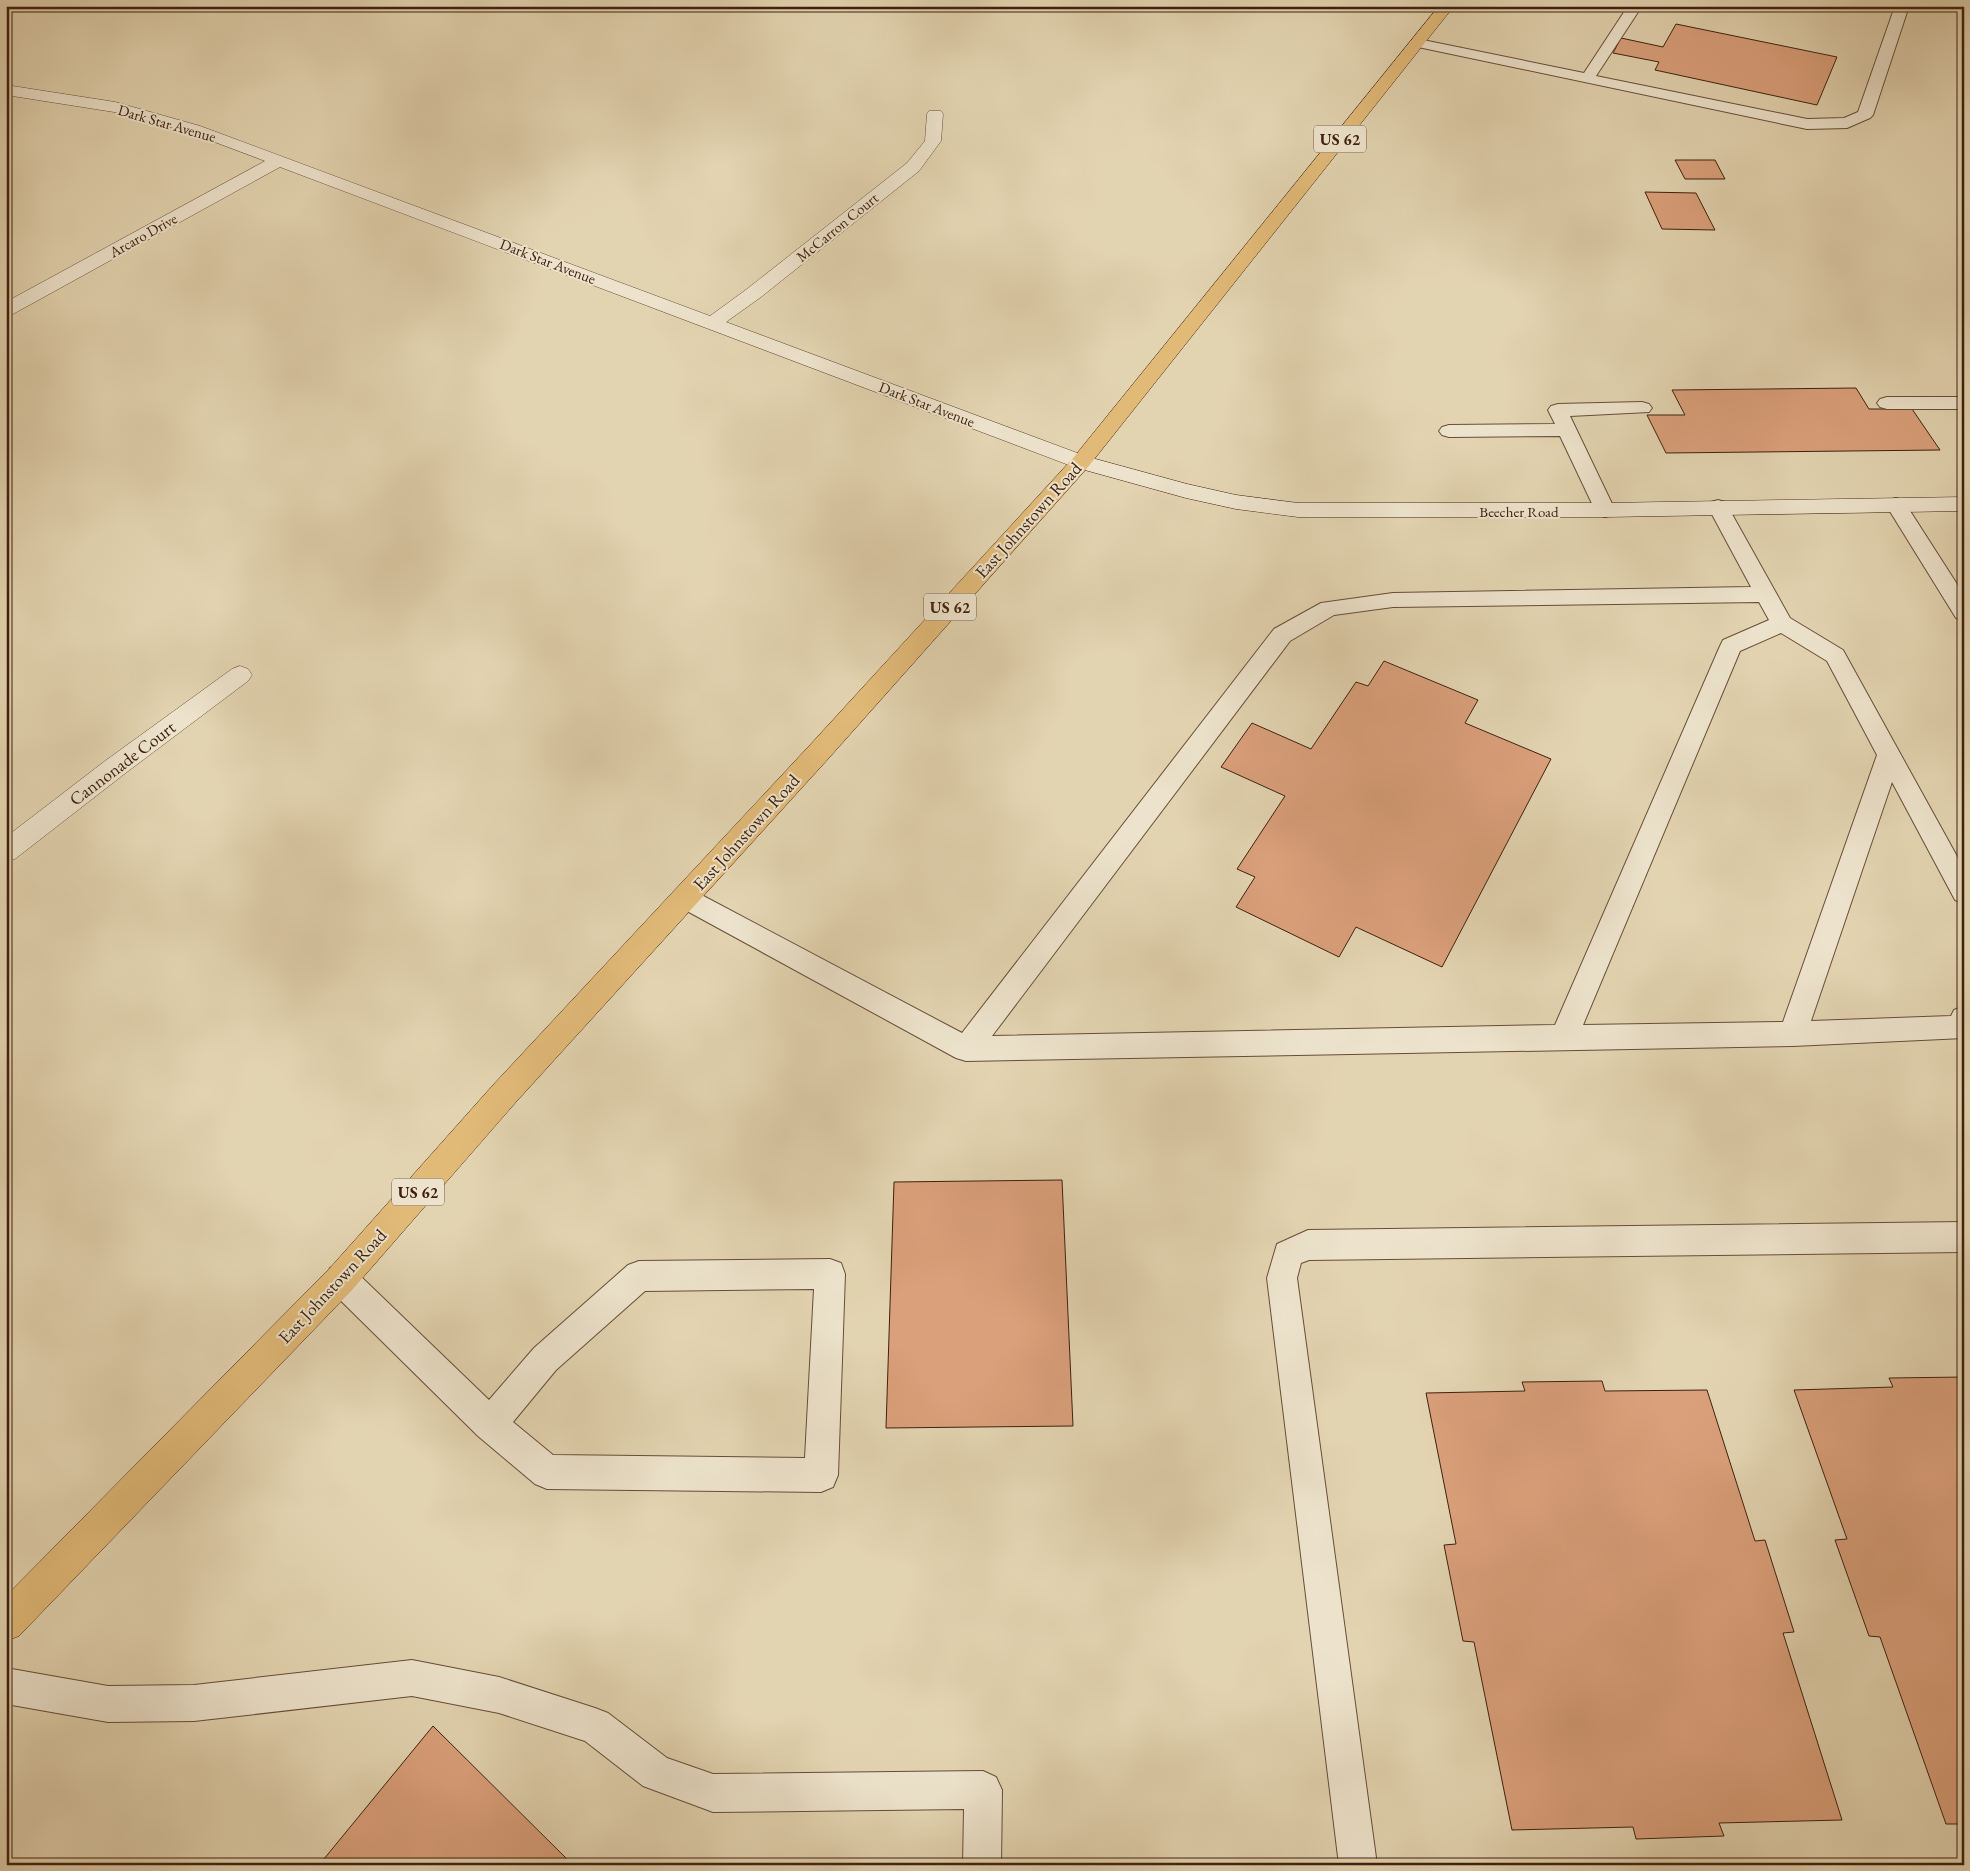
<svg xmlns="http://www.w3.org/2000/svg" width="1970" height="1871" font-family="'EB Garamond',serif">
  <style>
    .building { fill: #daa07b; stroke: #3e200e }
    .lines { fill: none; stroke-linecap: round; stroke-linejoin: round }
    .lane-casing { stroke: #674d37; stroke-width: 2 }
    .street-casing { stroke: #674d37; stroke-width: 1 }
    .secondary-casing { stroke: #3e200e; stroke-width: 1 }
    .highway-casing { stroke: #3e200e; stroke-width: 1 }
    .lane { fill: #ede3cc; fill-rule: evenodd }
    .street { fill: #ede3cc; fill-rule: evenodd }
    .secondary { fill: #ede3cc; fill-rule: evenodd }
    .highway { fill: #e2ba78; fill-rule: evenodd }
    .labels { text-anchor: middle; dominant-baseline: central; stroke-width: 4; stroke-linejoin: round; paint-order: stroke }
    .far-street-label { font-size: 15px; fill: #3e200e; stroke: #ede3cc }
    .shield { fill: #ede3cc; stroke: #725a47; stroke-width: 1 }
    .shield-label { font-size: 16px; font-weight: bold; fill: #3e200e }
    .street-label { font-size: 18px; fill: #3e200e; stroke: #ede3cc }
  </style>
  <rect width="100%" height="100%" fill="#e3d4b1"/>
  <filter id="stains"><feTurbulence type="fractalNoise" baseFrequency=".004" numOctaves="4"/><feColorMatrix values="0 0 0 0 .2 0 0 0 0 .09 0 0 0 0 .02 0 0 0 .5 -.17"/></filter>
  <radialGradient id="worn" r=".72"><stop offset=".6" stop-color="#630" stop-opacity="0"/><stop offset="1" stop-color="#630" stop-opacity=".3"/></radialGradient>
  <!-- building -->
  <path class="building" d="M1676 24 1837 57 1817 105 1655 70 1659 62 1613 53 1621 38 1663 47Z
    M1675 160H1715L1725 179H1685Z
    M1645 192 1696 193 1715 230 1662 229Z
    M1856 388 1869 409H1912L1940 450 1666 453 1647 415H1685L1672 390Z
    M1384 661 1478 700 1465 723 1551 759 1442 967 1356 927 1339 957 1236 907 1255 877 1237 869 1285 796 1221 767 1252 723 1311 749 1356 682 1368 686Z
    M1062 1180 1073 1426 886 1428 894 1182Z
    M1964 1377V1824H1946L1880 1637 1869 1636 1835 1540 1847 1539 1794 1390 1893 1387 1889 1378Z
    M1602 1381 1605 1391 1707 1390 1755 1541 1765 1540 1794 1632 1783 1633 1842 1820 1719 1823 1724 1836 1636 1839 1633 1827 1512 1830 1474 1642 1463 1641 1444 1545 1456 1544 1426 1393 1525 1391 1522 1382Z
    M433 1726 573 1865H319Z"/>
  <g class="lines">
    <defs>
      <path id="lane" d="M1628 6H1642L1596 76 1807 119 1844 118 1858 112 1895 6H1909L1873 115 1870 118 1847 128 1807 129 1418 47 1413 46 1411 43 1413 40 1418 39 1584 73Z
        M1887 397H1964V409H1887L1880 407 1877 403 1880 399Z
        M1642 402 1649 404 1652 408 1649 412 1570 416 1615 510 1612 515 1605 517 1598 515 1595 510 1560 436 1449 437 1442 435 1439 431 1442 427 1449 425 1555 424 1548 410 1551 406 1558 404Z
        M1896 498 1903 500 1964 595V621L1956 618 1886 505 1889 500Z
        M1718 500 1725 502 1728 507 1790 618 1843 650 1964 869V903L1955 900 1892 782 1811 1021 1951 1016 1954 1010 1964 1006V1038L1793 1046 966 1061 956 1058 676 905 672 898 676 891 685 888 694 891 962 1033 1274 629 1321 603 1393 593 1751 587 1708 507 1711 502ZM1759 602 1769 620 1723 640 1720 646 1555 1025 992 1036 1290 641 1334 615 1393 607ZM1781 633 1827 661 1877 755 1783 1022 1583 1025 1740 651Z
        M1964 1222V1252L1309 1260 1301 1263 1297 1278 1377 1865H1339L1267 1278 1277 1244 1308 1230Z
        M830 1259 841 1263 845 1274 838 1475 833 1487 821 1492 547 1489 535 1484 478 1436 330 1290 326 1279 330 1268 341 1264 352 1268 489 1400 534 1348 628 1265 639 1261ZM814 1289 805 1458 553 1455 513 1422 556 1370 645 1291Z
        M412 1660 499 1677 595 1708 608 1713 667 1758 713 1774 983 1771 996 1777 1002 1790 1001 1865H963L964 1809 713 1812 643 1786 585 1741 499 1713 412 1696 194 1721 108 1722 6 1704V1668L108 1686 194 1685Z"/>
      <path id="street" d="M6 85 115 102 200 126 710 316 747 289 907 163 925 141 927 114 929 111H941L943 114 941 141 919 171 761 297 726 322 1088 457 1091 462 1088 467 1081 469 1074 467 280 167 13 314 6 316V302L265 161 188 132 114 112 6 95Z
        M240 666 248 669 252 675 248 681 123 775 15 859 6 862V837L105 761 232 669Z"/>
      <path id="secondary" d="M1081 455 1187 484 1236 495 1298 503H1605L1964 497V511L1605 517H1298L1236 509 1186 498 1074 467 1071 462 1074 457Z"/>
      <path id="highway" d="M1439 6H1454L1088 467 828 759 516 1102 352 1290 19 1636 6 1641V1596L330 1268 494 1084 810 745 1074 457Z"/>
    </defs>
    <!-- lane casing -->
    <use href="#lane" class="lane-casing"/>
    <!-- street casing -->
    <use href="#street" class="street-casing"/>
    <!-- secondary casing -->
    <use href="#secondary" class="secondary-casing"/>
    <!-- highway casing -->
    <use href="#highway" class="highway-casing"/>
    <!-- lane -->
    <use href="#lane" class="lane"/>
    <!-- street -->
    <use href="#street" class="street"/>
    <!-- secondary -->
    <use href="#secondary" class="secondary"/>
    <!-- highway -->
    <use href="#highway" class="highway"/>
  </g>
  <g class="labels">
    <!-- far-street labels -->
    <g class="far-street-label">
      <text transform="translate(167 123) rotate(16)">Dark Star Avenue</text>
      <text transform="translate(837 227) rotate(-39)">McCarron Court</text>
      <text transform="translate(143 235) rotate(-29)">Arcaro Drive</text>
      <text transform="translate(548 261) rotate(21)">Dark Star Avenue</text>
      <text transform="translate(927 404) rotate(21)">Dark Star Avenue</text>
      <text x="1519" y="511">Beecher Road</text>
    </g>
    <!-- shield labels -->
    <g class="shield">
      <rect x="1314" y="125.5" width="52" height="27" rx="4"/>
      <rect x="924" y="593.5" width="52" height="27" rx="4"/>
      <rect x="392" y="1178.5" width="52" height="27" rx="4"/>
    </g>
    <g class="shield-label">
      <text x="1340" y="139">US 62</text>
      <text x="950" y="607">US 62</text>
      <text x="418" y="1192">US 62</text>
    </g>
    <!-- street labels -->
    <g class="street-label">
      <text transform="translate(1028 520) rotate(-48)">East Johnstown Road</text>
      <text transform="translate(122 763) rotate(-37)">Cannonade Court</text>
      <text transform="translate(746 832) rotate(-48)">East Johnstown Road</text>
      <text transform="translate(332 1286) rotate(-47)">East Johnstown Road</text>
    </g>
  </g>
  <!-- margin -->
  <rect width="1970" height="1871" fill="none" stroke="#e3d4b1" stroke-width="25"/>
  <rect x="8" y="8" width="1955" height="1856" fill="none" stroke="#3e200e" stroke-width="2.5"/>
  <rect x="12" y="12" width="1945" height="1846" fill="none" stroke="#3e200e"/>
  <rect width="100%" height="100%" filter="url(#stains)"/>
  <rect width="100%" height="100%" fill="url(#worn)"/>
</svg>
